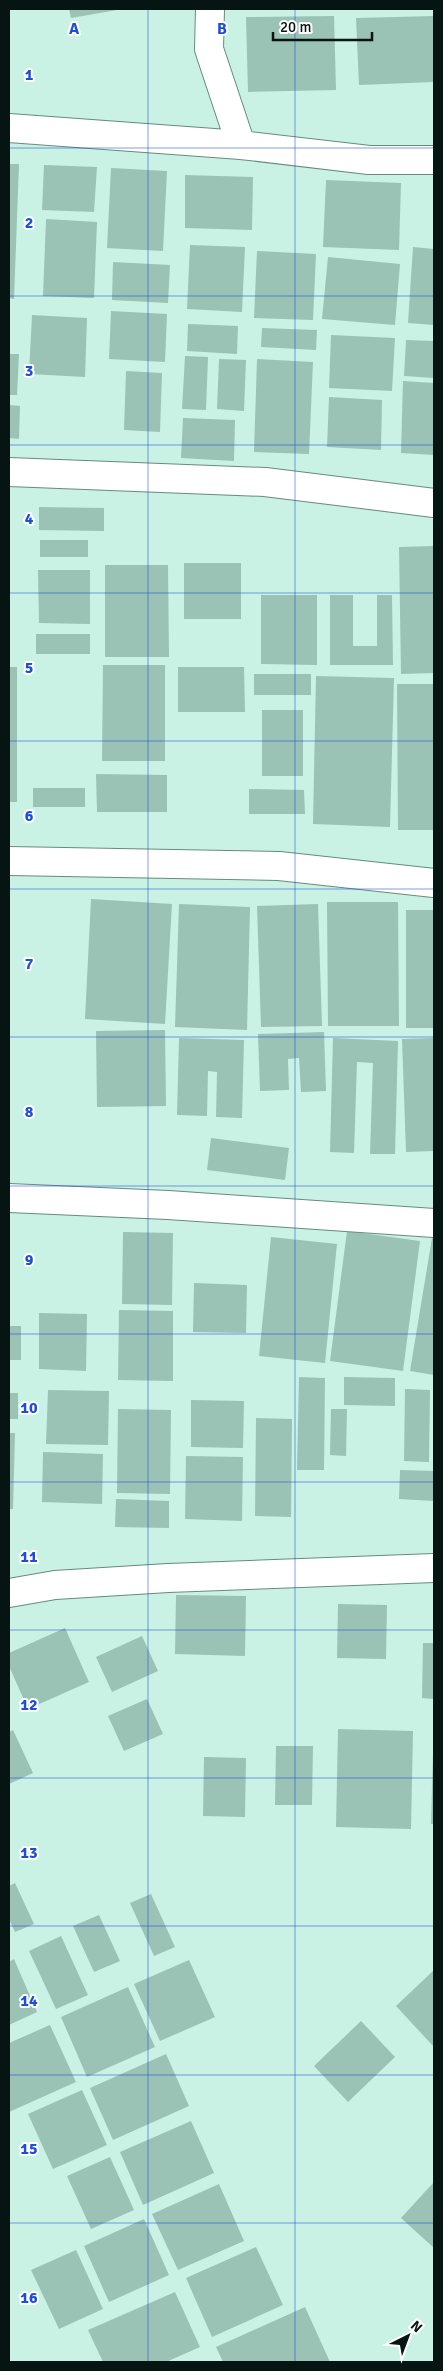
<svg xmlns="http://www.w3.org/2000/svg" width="443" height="2371" font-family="Signika,sans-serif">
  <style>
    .building { fill: #9ac2b5 }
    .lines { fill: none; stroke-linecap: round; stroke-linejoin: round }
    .street-casing { stroke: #658b7f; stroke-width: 30 }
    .street { stroke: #fff; stroke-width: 28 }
    .grid { fill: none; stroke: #1d4ed8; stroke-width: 1; stroke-opacity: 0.55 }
    .grid-label { font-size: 16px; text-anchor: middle; font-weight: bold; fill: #1d4ed8; stroke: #fff; stroke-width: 4; stroke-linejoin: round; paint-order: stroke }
  </style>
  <rect width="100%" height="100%" fill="#c9f2e4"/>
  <!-- building -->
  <path class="building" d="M69 9H117V10L71 18Z
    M334 16 336 90 248 92 246 17Z
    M434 16V82L359 85 356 18Z
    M9 164H19L14 299 9 298Z
    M44 165 97 167 94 212 42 210Z
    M111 168 167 171 163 251 107 248Z
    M185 175 253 177 252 230 185 228Z
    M326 180 401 183 399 250 323 247Z
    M46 219 97 222 94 298 43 296Z
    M190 245 245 247 242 312 187 309Z
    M413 247 434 249V325L408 323Z
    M257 251 316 254 313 320 254 318Z
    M328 257 400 264 395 325 322 319Z
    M113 262 170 265 168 303 112 300Z
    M111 311 167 314 165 362 109 359Z
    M32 315 87 318 85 377 29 374Z
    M188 324 238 326 237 354 187 351Z
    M262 328 317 330 316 350 261 347Z
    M331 335 395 338 392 391 329 388Z
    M406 340 434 341V378L404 376Z
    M9 354H19L17 395H9Z
    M185 356 208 357 206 410 182 409Z
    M219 359 246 360 244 411 217 409Z
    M257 359 313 362 309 454 254 452Z
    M126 371 162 373 160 432 124 430Z
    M403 381 434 383V455L401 453Z
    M329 397 382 400 381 450 327 447Z
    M9 405 20 406 19 439 9 438Z
    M183 418 235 420 234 461 181 458Z
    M39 507 104 508V531L39 530Z
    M40 540H88V557H40Z
    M434 546V673L401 674 399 547Z
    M184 563H241V619H184Z
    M105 565H168L169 657H105Z
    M38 570H90V624L39 623Z
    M261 595H317V665L261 664Z
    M330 595H353V646H377V595H392L393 665H330Z
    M36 634H90V654H36Z
    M103 665H165V761H102Z
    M9 667H17V802H9Z
    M178 667H244L245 712H178Z
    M254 674H311V695H254Z
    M316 676 394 678 390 827 313 824Z
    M397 684H434V830H398Z
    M262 710H303V776H262Z
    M96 774 167 775V812H97Z
    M33 788H85V807H33Z
    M249 789 304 790 305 814H249Z
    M91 899 172 904 165 1024 85 1019Z
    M327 902H398L399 1026H328Z
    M179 904 250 907 247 1030 175 1027Z
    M318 904 322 1026 261 1027 257 906Z
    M406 910H434V1028H406Z
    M165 1030 166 1106 97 1107 96 1031Z
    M324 1032 326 1091 301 1092 299 1058 288 1059 289 1090 260 1091 258 1034Z
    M179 1038 244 1040 242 1118 216 1117 217 1072 208 1071 207 1116 177 1115Z
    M333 1038 398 1041 395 1154H370L373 1063 357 1062 354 1153 330 1152Z
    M434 1038V1151L406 1152 402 1039Z
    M211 1138 289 1148 285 1180 207 1170Z
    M347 1231 420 1241 403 1371 330 1361Z
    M123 1232 173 1233 172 1305 122 1304Z
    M271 1237 337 1244 325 1363 259 1356Z
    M432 1238H434V1375L410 1371Z
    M194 1283 247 1285 246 1333 193 1332Z
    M119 1310 173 1311V1381L118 1380Z
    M39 1313 87 1314 86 1371 39 1369Z
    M9 1326H21V1360H9Z
    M299 1377 325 1378 324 1470H297Z
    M344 1377 395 1378V1406L344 1405Z
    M405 1389 430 1390 429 1462 404 1461Z
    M48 1390 109 1391 108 1445 46 1444Z
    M9 1393H18V1419H9Z
    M191 1400 244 1401 243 1448 191 1447Z
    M118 1409 171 1410 170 1494 117 1493Z
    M331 1409H347L346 1456 330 1455Z
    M256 1418 292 1419 291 1517 255 1516Z
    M9 1433H15L13 1509H9Z
    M43 1452 103 1454 102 1504 42 1502Z
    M186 1456 243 1457 242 1521 185 1519Z
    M400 1470 434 1471V1501L399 1499Z
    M116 1499 169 1501V1528L115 1527Z
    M176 1595 246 1596 245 1656 175 1654Z
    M338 1604 387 1605 386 1659 337 1658Z
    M65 1628 89 1682 28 1709 9 1666V1653Z
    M142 1636 158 1671 112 1692 96 1657Z
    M423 1643H434V1699L422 1698Z
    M147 1699 163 1734 124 1751 108 1716Z
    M338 1729 413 1731 411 1829 336 1827Z
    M13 1730 33 1773 9 1784V1732Z
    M276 1746H313L312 1805H275Z
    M433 1752H434V1824H431Z
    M204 1757 246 1758 245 1817 203 1816Z
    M15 1883 34 1924 15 1932 9 1919V1886Z
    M151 1894 175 1947 154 1956 130 1903Z
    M99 1915 120 1961 94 1972 73 1926Z
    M61 1936 88 1995 56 2009 29 1951Z
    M14 1959 37 2012 9 2025V1962Z
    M189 1960 215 2017 160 2041 134 1984Z
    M434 1970V2047L396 2006Z
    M128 1987 155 2047 87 2077 61 2017Z
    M361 2021 395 2057 348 2102 314 2066Z
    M50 2025 76 2082 9 2112V2043Z
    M166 2054 189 2106 113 2140 90 2088Z
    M82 2090 107 2145 53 2169 28 2114Z
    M191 2121 214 2173 143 2205 120 2152Z
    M110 2157 134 2210 91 2229 67 2176Z
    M434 2182V2248L401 2218Z
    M219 2184 244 2241 178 2270 152 2214Z
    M144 2219 169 2275 109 2302 84 2246Z
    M256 2247 283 2305 212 2337 186 2278Z
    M76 2250 103 2309 59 2329 31 2270Z
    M175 2292 200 2347 166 2362H103L88 2330Z
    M305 2307 330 2362H223L216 2347Z"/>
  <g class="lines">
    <defs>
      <path id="street" d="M210 9 209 49 241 145
        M9 128 241 145 369 160H434
        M9 472 265 482 434 503
        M9 861 279 866 434 883
        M9 1198 168 1205 434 1223
        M9 1593 55 1585 168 1578 434 1568"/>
    </defs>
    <!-- street casing -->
    <use href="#street" class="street-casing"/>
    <!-- street -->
    <use href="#street" class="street"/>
  </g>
  <!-- grid -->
  <path class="grid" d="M148 9V2362M295 9V2362M9 148H434M9 296H434M9 445H434M9 593H434M9 741H434M9 889H434M9 1037H434M9 1186H434M9 1334H434M9 1482H434M9 1630H434M9 1778H434M9 1926H434M9 2075H434M9 2223H434"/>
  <g class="grid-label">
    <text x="74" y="34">A</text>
    <text x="222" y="34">B</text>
    <text x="29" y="80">1</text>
    <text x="29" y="228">2</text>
    <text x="29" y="376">3</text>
    <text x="29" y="524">4</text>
    <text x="29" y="673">5</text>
    <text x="29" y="821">6</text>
    <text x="29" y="969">7</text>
    <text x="29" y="1117">8</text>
    <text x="29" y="1265">9</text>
    <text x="29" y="1413">10</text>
    <text x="29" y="1562">11</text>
    <text x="29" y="1710">12</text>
    <text x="29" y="1858">13</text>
    <text x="29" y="2006">14</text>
    <text x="29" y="2154">15</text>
    <text x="29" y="2303">16</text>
  </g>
  <!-- border -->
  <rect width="443" height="2371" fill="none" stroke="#061511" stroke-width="20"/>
  <!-- north arrow -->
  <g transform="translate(408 2336) rotate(42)" stroke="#ffffff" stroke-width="4" paint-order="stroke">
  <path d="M0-4L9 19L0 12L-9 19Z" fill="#061511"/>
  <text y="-8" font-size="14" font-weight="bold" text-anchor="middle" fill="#061511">N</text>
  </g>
  <!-- scale -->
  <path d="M273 32v8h99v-8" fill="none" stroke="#061511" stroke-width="2.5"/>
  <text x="280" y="32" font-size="15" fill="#061511" stroke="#ffffff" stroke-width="4" paint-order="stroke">20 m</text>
</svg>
